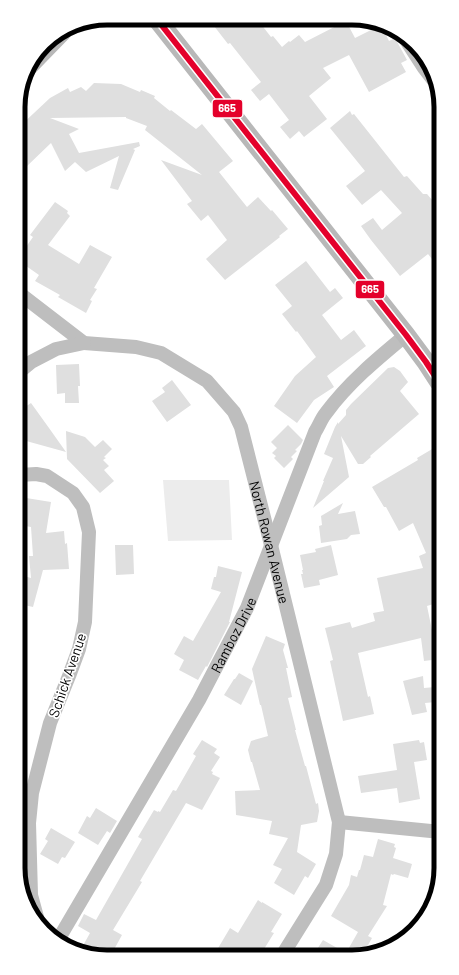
<svg xmlns="http://www.w3.org/2000/svg" width="459" height="975" font-family="Barlow,sans-serif">
  <style>
    .green { fill: #ececec }
    .building { fill: #dfdfdf }
    .lines { fill: none; stroke-linecap: round; stroke-linejoin: round }
    .street { stroke: #bebebe; stroke-width: 14 }
    .secondary { stroke: #b8b8b8; stroke-width: 19 }
    .bus-1-casing { stroke: #fff; stroke-width: 9 }
    .bus-1 { stroke: #e4002b; stroke-width: 6 }
    .labels { text-anchor: middle; dominant-baseline: central; stroke-width: 3.5; stroke-linejoin: round; paint-order: stroke }
    .street-label { font-size: 14px; fill: #000; stroke: #fff }
    .rim { fill: none; stroke: #000; stroke-width: 5 }
    .line-badge { stroke: #fff; stroke-width: 1.5 }
    .badge-label { font-size: 11px; text-anchor: middle; font-weight: bold; fill: #fff }
  </style>
  <rect width="100%" height="100%" fill="#fff"/>
  <!-- green -->
  <path class="green" d="M163 480H229L232 540 168 541Z"/>
  <!-- building -->
  <path class="building" d="M211 19H257L271 37 273 36 282 47 289 41 290 42 299 35 305 42 346 21 355 38 381 25 389 41 395 38 407 60 401 63 406 72 369 92 349 55 323 68 331 78 309 96 327 119 304 137 299 131 290 139 280 127 289 120 269 94 260 101 251 90 261 82 230 43 228 44 214 26 216 25Z
    M94 83 121 84 140 92 141 90 155 96 154 98 170 111 171 110 196 129 202 124 233 161 219 172 247 207 258 197 271 211 272 210 288 229 279 236 280 237 225 280 206 259 227 240 208 215 201 221 187 204 192 201 161 160 202 175 145 130 147 126 126 118V117L50 118 79 129 69 134 79 153 139 142 140 146 133 149 135 150 118 190 110 188 119 156 86 172 75 162 65 171 51 143 25 168 18 161V128L50 98 68 88 70 92 81 87 86 91Z
    M350 111 352 115 354 114 404 177 407 176 423 194H427L438 207 439 268 428 254 400 276 371 240 361 226 373 218 382 230 402 213 381 190 362 205 346 186 365 171 330 128Z
    M55 202 68 211 67 213 70 216 48 245 79 264 90 245 112 257 94 288 97 289 90 300 92 301 86 313 58 297 60 295 35 281 39 275 19 261V257L33 237 30 235Z
    M306 261 330 292 335 288 343 298 322 315 341 340 354 330 366 346 327 376 334 387 314 400 297 423 274 406 295 376 316 357 297 331 296 332 282 314 292 306 275 285Z
    M79 364 80 386H78L79 403H65V393L57 394 56 365Z
    M394 367 400 371 408 382 400 391 419 414 370 456 371 457 363 464H358L341 436 349 477 313 508 324 481H323L333 458 324 454 335 427 338 422V424L346 415V410L351 404 388 368Z
    M172 380 191 405 167 422 152 401 165 392 162 388Z
    M31 403 49 428 66 452 19 439V411Z
    M288 425 303 440 301 444 295 450 297 451 291 457 293 459 284 468 274 458 276 456 272 453 277 448 271 442Z
    M66 431 85 437 95 447 103 440 112 449 104 457 106 458 103 460 109 466 104 470 114 481 100 493 67 459Z
    M439 445 440 602 427 606 433 635 440 634V659L424 661 421 638 358 653 368 697 370 696 374 714 343 721 330 661 333 660 325 628 350 622 352 628 375 621 373 613 384 611 377 578 423 568 419 556 426 553 413 523 399 531 386 507H384L372 487 418 460 417 458Z
    M20 497 51 502 46 533 64 531 65 544 67 543 69 569 43 570 33 607 20 604V575L31 578 29 556H33L31 527 20 525Z
    M343 503 338 514 355 511 360 534 351 535 347 539 321 543 319 526 322 525 321 516Z
    M115 545H133L134 574 116 575Z
    M331 545 338 575 319 580 320 585 304 588 301 574H303L302 570H303L300 555 316 552 315 549Z
    M218 566 242 572 229 622H230L207 667 206 666 198 680 179 670 184 660 174 654 184 636 193 641 221 592 211 589 214 577H216Z
    M266 636 285 644 283 650 288 668H286L292 697 288 698 296 730H295L305 766H306L316 804 318 803 319 811 317 822 301 825 297 852 316 864 308 878 305 876 294 895 274 883 282 869 273 865 288 838 269 834 272 821 236 815 235 791 260 790 252 762H251L248 750 251 741 268 736 261 705H260L252 669Z
    M239 673 253 681 241 705 224 695 234 679H235Z
    M423 676 424 688 435 687 436 702 425 703 427 712 412 715 403 681Z
    M202 740 217 749 214 753 220 757 211 771 213 772 212 774 220 778 202 810 186 803 140 881 142 882 113 930 122 935 111 955H107L98 950 96 955H90L80 951 90 933 78 926 84 914 96 920 142 839 138 837 154 810 158 812V811L160 812 173 790 176 791 196 756 193 754Z
    M419 740 420 743 424 742 427 760 414 762 420 799 399 803 397 788 361 793 358 776 397 770 393 744Z
    M96 808 117 821 110 833 107 831 98 845 78 833 87 816 90 818Z
    M51 828 75 842 65 858 62 857 58 864 40 854 48 841 45 839Z
    M378 839 395 844 394 847 396 848 393 858 412 864 408 878 394 874 393 875 391 874 383 905 387 906 368 936 372 938 363 954H314L323 940 346 953 358 932 331 916 349 885 351 875 357 877 359 870H360L364 855 373 857Z
    M258 900 262 903V902L282 914 271 932 274 933 261 954 214 955 230 928 238 933Z"/>
  <g class="lines">
    <!-- street -->
    <g class="street">
      <path d="M404 37 424 68 438 86"/>
      <path id="s1" d="M19 293 84 343 136 347 161 353 207 381 234 412 241 427 271 545 339 822 336 854 326 885 283 954"/>
      <path d="M19 372 31 362 56 349 84 343"/>
      <path d="M20 475 36 474 47 476 73 493 83 507 89 532 85 622 79 649 69 676 50 723 32 793 29 823 31 895 37 917"/>
      <path d="M339 822 441 832"/>
      <path id="s2" d="M58 940 199 700 247 608 315 432C319 426 321 419 326 413 348 383 377 359 406 335"/>
    </g>
    <!-- secondary -->
    <path class="secondary" d="M156 18 406 335 426 362 439 382
      M27 68 62 32"/>
    <defs>
      <path id="bus-1" d="M156 18 406 335 426 362 439 382
        M27 68 62 32"/>
    </defs>
    <!-- bus-1 casing -->
    <use href="#bus-1" class="bus-1-casing"/>
    <!-- bus-1 -->
    <use href="#bus-1" class="bus-1"/>
  </g>
  <g class="labels">
    <!-- street labels -->
    <g class="street-label">
      <text stroke="none"><textPath href="#s1" startOffset="390">North Rowan Avenue</textPath></text>
      <text stroke="none"><textPath href="#s2" startOffset="352">Ramboz Drive</textPath></text>
      <text transform="translate(67 675) rotate(-71)">Schick Avenue</text>
    </g>
  </g>
  <!-- crop -->
  <path d="M0 0H459V975H0ZM107 25H352A82 82 0 0 1 434 107V868A82 82 0 0 1 352 950H107A82 82 0 0 1 25 868V107A82 82 0 0 1 107 25Z" fill="#fff" fill-rule="evenodd"/>
  <path class="rim" d="M107 25H352A82 82 0 0 1 434 107V868A82 82 0 0 1 352 950H107A82 82 0 0 1 25 868V107A82 82 0 0 1 107 25Z"/>
  <g class="line-badge">
    <rect x="212" y="99" width="31" height="19" rx="4" fill="#e4002b"/>
    <rect x="355" y="280" width="30" height="19" rx="4" fill="#e4002b"/>
  </g>
  <g class="badge-label">
    <text x="227" y="112">665</text>
    <text x="370" y="293">665</text>
  </g>
</svg>
